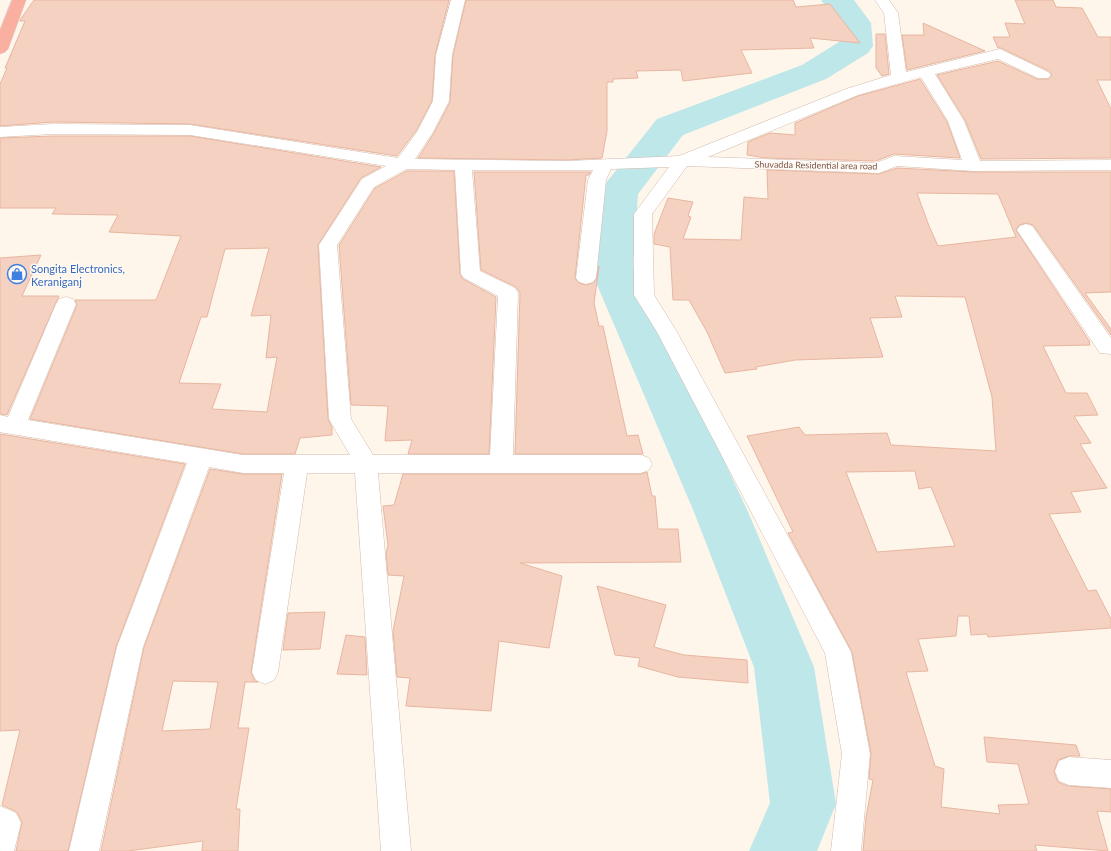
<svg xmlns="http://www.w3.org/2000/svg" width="1111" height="851" font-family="Lato,sans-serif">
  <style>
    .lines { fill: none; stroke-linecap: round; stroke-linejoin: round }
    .river { fill: #bde7e9; fill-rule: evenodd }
    .building { fill: #f5d1c1; stroke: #e8b6a0; fill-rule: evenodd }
    .minor-casing { stroke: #d2bbaf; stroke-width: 1 }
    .highway-casing { stroke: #dad0cd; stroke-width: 1 }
    .minor { fill: #fff; fill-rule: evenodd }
    .highway { fill: #fab0a0; fill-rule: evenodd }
    .labels { text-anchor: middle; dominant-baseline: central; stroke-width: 3; stroke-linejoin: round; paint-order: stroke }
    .far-street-label { font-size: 9px; fill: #7b584b; stroke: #fff9f3 }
    .shop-label { font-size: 11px; fill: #366cbe; stroke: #fff9f3; text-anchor: start }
  </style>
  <rect width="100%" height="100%" fill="#fef5eb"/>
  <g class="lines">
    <!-- river -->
    <path class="river" d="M821 0H854L871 23 873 46 868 53 826 79 683 135 638 194 633 266 748 512 814 667 836 804 817 851H749L770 803 754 667 694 512 589 266 598 193 657 119 802 65 839 42V24Z"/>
  </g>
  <!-- building -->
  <path class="building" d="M34 0H449L435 55 432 101 416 131 397 156 190 124 53 122 0 126V84L7 68H5L25 21H20V20Z
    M466 0H793L796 7 830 4 860 43 810 38 814 48 741 50 752 73 683 81 681 70 636 71 638 78 613 79V82H607V131L602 158 567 160 418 158 434 133 450 102 453 55Z
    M1015 0H1053L1056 7 1082 8 1098 37H1111V80H1097L1111 109V158L981 159 965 120 937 75 998 61 1037 79H1049L1052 75 1049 71 1001 48H998L993 37H1010L1005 23 1025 24Z
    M923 23 985 51 907 70 902 35H924Z
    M876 34H885L889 74 882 76 876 68Z
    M920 79 947 122 960 158 894 154 876 161 766 158 747 155 748 142 770 133 795 135V123L858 96Z
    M53 136H190L381 167 361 178 318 245 328 419 332 427V435L300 438 295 454H243L30 419 77 305 75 300H156L181 236 109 232 118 215 52 214 56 208H0V138ZM269 248 251 316 271 315 266 358 277 357 267 412 212 409 221 384 179 383 201 317H207L225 249Z
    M897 168 973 172H1111V292L1085 293 1111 329V335L1033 225 1026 223 1019 225 1016 230 1090 342H1089L1090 345 1043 346 1066 393H1087L1098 415 1074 416 1091 443 1080 444 1107 488 1071 492 1081 512 1049 514 1088 591 1096 590 1111 619V628L988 637 987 634 971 635 969 616H958L956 636 918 639 928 671 906 672 935 766 944 769 941 807 1000 814 998 805 1029 804 1018 764 987 762 984 737 1076 745 1080 756H1069L1058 760 1054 772 1058 782 1068 786 1111 789V812L1097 811 1108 851 1035 845 1037 851H863L866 817 873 780 869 779 871 753 852 652 788 533 793 532 747 436 799 427 805 435 887 433 891 445 996 451 992 397 965 297 895 296 902 317 870 318 883 357 795 360 756 367 757 369 725 373 707 332 689 300H673L670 247 654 244V234L668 198 693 202 688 216 691 217 683 239 741 240 744 197 768 199 767 170 879 174ZM917 193 998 194 1016 237 938 246 929 226ZM915 471 919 489 931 487 955 546 877 552 846 472Z
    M406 171H454L460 274 463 279 496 297 489 454H408L412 440 385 441 388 406 351 405 339 245 375 188Z
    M474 172H591L589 175H586L575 278 579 283 586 285 593 283 597 278 599 266 594 303 599 326H603L627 436 638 435 643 454H515L520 293 516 287 481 270Z
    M41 255 22 296H59L7 415 0 414V258Z
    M0 434 185 464 116 647 68 851H16L22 822 17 812 2 805 20 730 0 731Z
    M210 469 243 474H282L251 672 255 681 258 682H245L238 728H249L236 809H240L238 851H202L203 841 128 851H101L144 647ZM173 681 218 682 210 729 162 731Z
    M647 472 652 496H655L658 529H678L681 562 520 563 562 576 549 648 499 641 491 711 406 706 410 678 397 677 393 631 404 576 388 575 386 553 388 545 383 506 394 505 403 474H641Z
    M597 586 666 605 654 647 684 655 747 660 748 683 678 677 638 666 640 658 615 655Z
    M325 612 320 649 283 650 288 613Z
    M346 635 365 637 367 675 337 674Z"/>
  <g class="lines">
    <defs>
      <path id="minor" d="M451 0H465L452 55 449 101 433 132 415 159 567 161 679 156 846 89 891 75 884 13 875 0H889L898 13 906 72 1000 49 1048 72 1051 75 1048 78H1038L998 59 935 74 964 121 980 161 1111 160V170L973 171 897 166 879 173 687 166 652 214 654 295 677 332 851 652 870 754 861 851H831L842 754 825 653 657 332 634 295V214L669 167 611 169 606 180 596 278 593 282 586 284 579 282 576 278 588 180 593 170H472L480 271 515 288 518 293 513 455H641L649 458 652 464 649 470 641 473H378L411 851H381L355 473H307L278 672 274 680 265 684 256 680 252 672 284 473H243L209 467 143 647 99 851H69L117 647 187 463 5 433 0 432V415L8 417 56 304 59 299 66 297 73 299 76 304 28 420 243 455H350L329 419 319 245 362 179 386 166 190 135 53 134 0 137V127L53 124 190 125 398 158 417 132 433 101 436 55ZM921 77 948 121 962 160 894 156 876 163 708 157 858 95ZM406 169 455 170 461 274 464 278 498 296 490 455H373L351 419 337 245 374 187Z
        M1026 224 1032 226 1111 338V354L1100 353 1017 230 1020 226Z
        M1069 757 1111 760V788L1069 785 1059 781 1055 771 1059 761Z
        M0 806 16 813 21 823 14 851H0Z"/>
      <path id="highway" d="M12 0H26L8 49 5 52 0 54V30Z"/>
    </defs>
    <!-- minor casing -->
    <use href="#minor" class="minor-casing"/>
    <!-- highway casing -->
    <use href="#highway" class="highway-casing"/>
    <!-- minor -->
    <use href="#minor" class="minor"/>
    <!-- highway -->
    <use href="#highway" class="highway"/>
  </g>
  <!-- icons -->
  <defs>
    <symbol id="shop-ring" viewBox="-11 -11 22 22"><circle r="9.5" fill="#fff9f3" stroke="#3f7fe0" stroke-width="1.5"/><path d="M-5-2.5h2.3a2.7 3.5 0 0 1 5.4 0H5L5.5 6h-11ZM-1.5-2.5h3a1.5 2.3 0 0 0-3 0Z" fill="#3f7fe0"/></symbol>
  </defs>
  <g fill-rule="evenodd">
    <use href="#shop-ring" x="6" y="263" width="22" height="22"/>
  </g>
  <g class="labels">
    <!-- far-street labels -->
    <g class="far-street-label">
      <text transform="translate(816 165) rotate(1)">Shuvadda Residential area road</text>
    </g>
    <!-- shop labels -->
    <g class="shop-label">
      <text x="31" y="268">Songita Electronics,<tspan x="31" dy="13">Keraniganj</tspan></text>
    </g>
  </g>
</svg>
